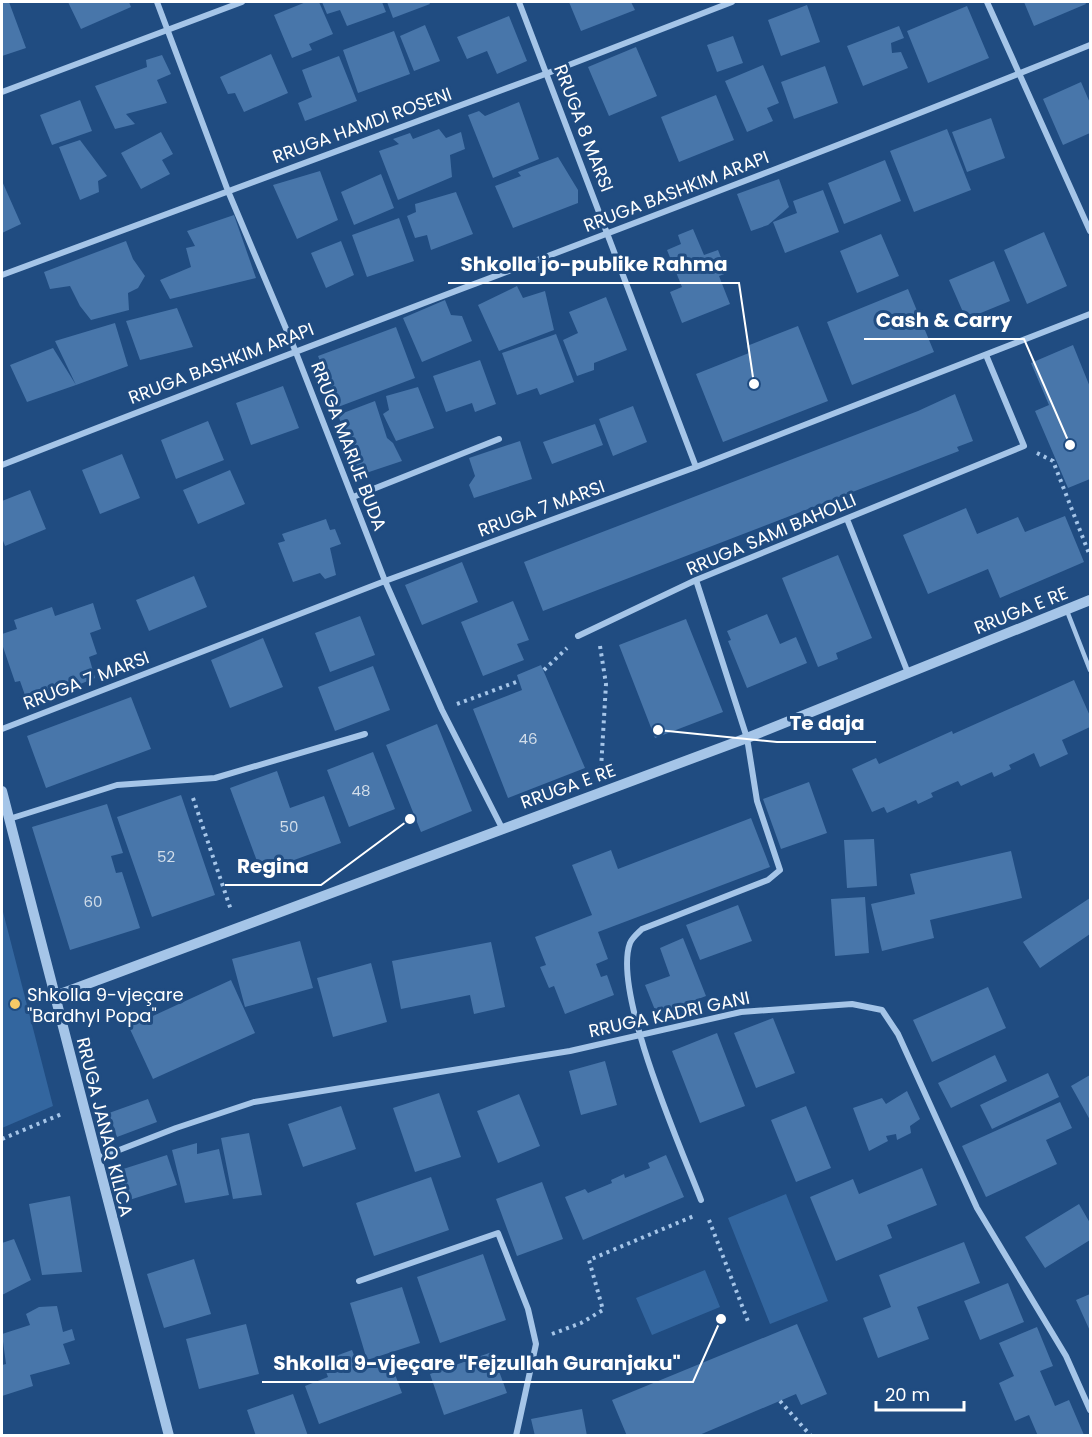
<svg xmlns="http://www.w3.org/2000/svg" width="1092" height="1437" font-family="Poppins,sans-serif">
  <style>
    .green { fill: #33669f }
    .building { fill: #4876aa }
    .lines { fill: none; stroke-linecap: round; stroke-linejoin: round }
    .path { stroke: #a5c5e8; stroke-width: 4; stroke-dasharray: 3 4.5; stroke-linecap: butt }
    .service { stroke: #a5c5e8; stroke-width: 4.5 }
    .minor { stroke: #a5c5e8; stroke-width: 6 }
    .tertiary { stroke: #a5c5e8; stroke-width: 10 }
    .poi-dot { fill: #f6c966; stroke: #204c81; stroke-width: 2 }
    .labels { text-anchor: middle; dominant-baseline: central; stroke-width: 6; stroke-linejoin: round; paint-order: stroke }
    .number-label { font-size: 15px; fill: #d1ddea }
    .street-label { font-size: 18px; fill: #fff; stroke: #204c81 }
    .poi-label { font-size: 18px; fill: #fff; stroke: #204c81; text-anchor: start }
    .leader { fill: none; stroke: #fff; stroke-width: 2 }
    .callout-dot { fill: #fff; stroke: #204c81; stroke-width: 2 }
    .callout-label { font-size: 20px; text-anchor: middle; font-weight: bold; fill: #fff; stroke: #204c81; stroke-width: 6; stroke-linejoin: round; paint-order: stroke }
  </style>
  <rect width="100%" height="100%" fill="#204c81"/>
  <!-- green -->
  <path class="green" d="M2 908 53 1106 2 1128Z
    M786 1194 828 1301 770 1324 728 1218Z
    M705 1270 720 1307 652 1335 636 1298Z"/>
  <!-- building -->
  <path class="building" d="M2 2H9L26 48 2 56Z
    M68 2H129L131 7 81 29Z
    M306 2H319L333 34 309 44 312 50 292 58 274 15Z
    M322 2H382L386 12 347 26 340 10 327 14Z
    M387 2H429L430 4 393 18Z
    M569 2H631L635 10 581 31Z
    M1024 2H1085L1086 4 1034 26Z
    M807 5 820 42 781 56 768 20Z
    M967 6 989 58 928 83 907 31Z
    M509 16 527 61 497 74 487 51 467 59 457 37Z
    M425 25 440 61 414 71 400 36Z
    M899 26 904 38 891 43 892 53 901 52 908 68 863 86 847 46Z
    M394 31 410 74 358 93 343 50Z
    M733 36 743 63 717 72 707 45Z
    M636 47 657 96 609 116 588 67Z
    M271 54 288 93 244 112 235 93 228 94 220 77Z
    M162 55 171 74 157 80 167 103 126 114 135 124 115 129 95 86 147 67 146 60Z
    M339 56 357 101 305 121 298 103 312 97 302 70Z
    M763 65 779 103 767 108 773 121 747 132 725 81Z
    M825 66 838 103 794 119 781 82Z
    M1081 82 1090 103V133L1063 145 1043 99Z
    M716 95 734 140 679 162 661 117Z
    M80 100 92 131 52 145 40 115Z
    M519 102 539 159 493 178 468 115 479 111 485 116Z
    M991 118 1005 158 967 172 952 132Z
    M439 129 446 138 461 132 465 149 450 155 452 177 398 200 379 151 399 144 393 139 410 133 413 139Z
    M947 129 971 190 914 212 890 151Z
    M161 132 173 154 162 160 170 174 141 189 121 153Z
    M80 140 107 176 98 181 99 192 80 200 59 147Z
    M558 157 578 190V203L513 228 495 186 521 176 518 172Z
    M885 160 901 201 844 224 828 183Z
    M320 171 338 220 297 239 273 185Z
    M381 174 394 208 354 225 341 192Z
    M779 179 789 207 768 225 751 231 737 194Z
    M2 181 21 224 2 233Z
    M823 190 839 232 785 253 773 222 797 213 793 201Z
    M456 192 473 234 431 250 427 235 415 238 407 216 416 212 415 204Z
    M234 215 256 278 170 299 160 280 191 267 186 248 195 246 187 231Z
    M399 218 414 261 367 277 352 235Z
    M693 229 704 255 718 250 727 273 719 276 730 304 682 323 670 292 682 287 667 250 681 244 678 235Z
    M1044 232 1067 286 1027 304 1004 250Z
    M881 234 899 276 857 293 840 251Z
    M126 241 133 259 145 276 138 288 128 293 129 310 91 320 80 306 70 286 50 289 44 272Z
    M341 241 354 275 326 288 311 253Z
    M994 261 1010 301 966 319 949 280Z
    M517 286 523 298 545 291 554 330 499 351 478 305Z
    M908 289 934 352 852 385 827 322Z
    M606 297 627 350 594 363V370L577 376 563 340 578 333 569 312Z
    M445 300 451 315 462 316 472 341 422 362 403 318Z
    M177 308 193 347 140 360 126 321Z
    M115 323 128 366 76 385 27 402 10 365 53 348 76 385 55 341Z
    M798 326 828 401 723 442 696 374 749 353 747 346Z
    M396 327 415 378 338 407 318 356Z
    M556 334 574 382 540 395 537 388 517 395 502 353Z
    M1073 345 1090 387V479L1068 488 1035 411 1049 405 1031 363Z
    M480 360 496 404 475 412 472 403 446 412 433 376Z
    M283 386 299 428 251 445 236 403Z
    M418 387 434 428 396 441 383 414 389 410 386 396Z
    M955 394 973 441 957 447 959 451 543 611 524 562 918 411Z
    M375 401 387 438 393 443 402 461 360 475 338 415Z
    M633 406 647 442 613 456 599 419Z
    M208 421 224 460 176 479 161 440Z
    M595 424 603 445 552 464 543 442Z
    M520 441 532 479 474 498 469 485 475 476 469 458Z
    M122 454 140 498 100 514 82 470Z
    M230 470 245 504 198 524 183 490Z
    M30 490 46 529 5 546 2 538V501Z
    M966 508 977 534 1018 517 1025 532 1065 516 1084 562 1000 598 988 569 928 594 903 535Z
    M326 519 330 530 335 529 341 544 330 548 336 575 325 579 320 573 293 582 278 543 285 541 282 534Z
    M838 555 872 638 836 653 838 659 818 667 782 578Z
    M462 562 478 602 422 625 405 585Z
    M194 576 207 607 149 631 136 600Z
    M513 601 529 640 517 644 524 660 483 676 461 622Z
    M93 603 101 629 90 633 97 654 89 657 95 678 41 700 40 694 26 698 20 681 15 682 2 644V634L17 629 14 620 52 607 55 616Z
    M767 614 780 644 796 637 807 663 747 688 728 641 731 640 727 631Z
    M360 616 375 655 330 672 315 633Z
    M686 619 723 712 655 738 619 645Z
    M263 638 283 687 230 708 211 660Z
    M541 665 585 768 508 798 473 709 522 690 517 675Z
    M373 666 390 710 335 731 318 687Z
    M1074 680 1090 716V727L1062 740 1068 754 1040 767 1034 753 1009 765 1011 769 994 777 992 772 961 786 958 781 931 793 933 797 918 804 916 800 887 813 884 807 872 812 852 769 876 758 879 764 952 731 953 734Z
    M131 697 151 749 46 788 27 736Z
    M437 724 472 811 421 832 386 745Z
    M373 752 395 809 349 827 327 770Z
    M277 771 290 808 324 796 341 843 261 872 230 788Z
    M809 782 827 833 781 849 763 799Z
    M181 795 215 895 152 917 117 817Z
    M107 804 123 853 111 856 116 873 122 872 140 928 70 950 32 827Z
    M751 818 770 867 598 932 608 959 596 964 601 977 607 975 614 995 565 1014 554 986 549 988 540 967 546 965 535 937 592 915 572 865 611 850 618 869Z
    M874 839 877 886 847 888 844 840Z
    M1011 851 1022 898 930 920 934 938 882 951 871 904 915 894 910 874Z
    M865 897 869 953 835 956 831 899Z
    M1090 898V934L1040 968 1023 942Z
    M738 905 752 941 700 960 686 925Z
    M683 938 706 996 657 1015 645 985 670 976 660 948Z
    M300 941 313 988 245 1007 232 959Z
    M491 942 505 1007 474 1014 470 995 401 1009 392 961Z
    M371 963 387 1022 333 1037 317 978Z
    M231 980 255 1033 153 1079 129 1027Z
    M988 987 1006 1028 932 1062 913 1020Z
    M773 1018 795 1073 756 1088 734 1033Z
    M717 1033 745 1106 700 1123 672 1051Z
    M995 1055 1007 1081 951 1108 938 1083Z
    M605 1061 617 1105 581 1115 569 1071Z
    M1048 1073 1059 1097 992 1129 980 1105Z
    M1090 1075V1120L1071 1086Z
    M907 1091 920 1119 910 1126 911 1133 897 1140 896 1134 886 1136 888 1141 869 1151 853 1108 882 1098 886 1104Z
    M439 1093 461 1157 415 1172 393 1108Z
    M519 1094 540 1146 498 1163 477 1111Z
    M148 1099 157 1122 117 1137 109 1113Z
    M1060 1102 1072 1128 1046 1140 1057 1164 986 1197 962 1146Z
    M341 1106 356 1149 303 1167 288 1124Z
    M806 1106 831 1168 796 1182 771 1120Z
    M249 1133 262 1195 233 1199 221 1138Z
    M197 1143V1154L219 1149 229 1195 185 1203 172 1150Z
    M167 1155 177 1185 126 1201 117 1171Z
    M666 1155 684 1197 583 1240 565 1197 585 1189 588 1193 612 1183 611 1180 624 1174 625 1178 650 1168 648 1163Z
    M922 1168 937 1205 887 1225 892 1238 836 1261 810 1197 853 1179 859 1194Z
    M431 1177 449 1230 374 1256 356 1203Z
    M542 1182 563 1239 517 1256 496 1199Z
    M70 1196 82 1272 42 1275 29 1204Z
    M1079 1204 1090 1223V1240L1045 1268 1025 1237Z
    M14 1239 31 1280 2 1295V1243Z
    M964 1242 980 1283 917 1307 929 1339 878 1358 863 1318 891 1307 879 1275Z
    M483 1254 506 1320 440 1343 417 1277Z
    M194 1259 211 1314 164 1328 147 1274Z
    M1008 1283 1024 1322 980 1340 964 1301Z
    M402 1287 420 1343 367 1360 350 1303Z
    M1090 1294V1331L1076 1300Z
    M57 1306 63 1332 72 1329 75 1340 63 1344 70 1364 30 1375 33 1386 2 1396V1365L6 1364 2 1334 30 1325 26 1314 39 1307Z
    M246 1324 259 1374 199 1389 186 1339Z
    M797 1324 827 1394 801 1405 796 1394 697 1436H627L612 1400Z
    M1037 1327 1053 1366 1040 1371 1055 1406 1069 1400 1084 1435 1038 1436 1029 1415 1015 1421 999 1383 1014 1376 999 1343Z
    M352 1350 360 1371 390 1361 402 1393 319 1424 305 1386 328 1377 322 1361Z
    M492 1352 507 1393 444 1415 430 1374Z
    M293 1394 308 1436H256L247 1410Z
    M582 1409 587 1436H535L531 1419Z"/>
  <g class="lines">
    <!-- path -->
    <path class="path" d="M1037 453 1053 461 1090 556
      M600 646 606 684 601 769
      M544 670 567 648
      M457 704 519 681
      M193 798 231 910
      M2 1139 64 1113
      M709 1220 749 1324
      M552 1334 581 1323 603 1310 589 1260 694 1216
      M780 1401 811 1436"/>
    <!-- service -->
    <path class="service" d="M1067 611 1090 670"/>
    <!-- minor -->
    <path class="minor" d="M157 2 228 191 295 350 385 581 442 710 502 828
      M519 2 696 467
      M987 2 1090 231
      M2 92 242 2
      M2 275 548 73 732 2
      M2 465C364 323 730 191 1090 45
      M353 497 499 439
      M847 519 908 673
      M696 580 747 738 757 801 780 870 768 880 642 929C638 933 632 938 630 943 612 992 681 1148 701 1200
      M578 636 696 580 1024 446 986 355
      M2 729 385 581 696 467 1090 314
      M9 819 117 785 215 778 365 734
      M96 1159 176 1128 254 1102 570 1051 741 1012 852 1004 882 1010 898 1034 977 1208 1066 1356 1090 1410
      M359 1281 498 1233 528 1309 536 1344 516 1436"/>
    <!-- tertiary -->
    <path class="tertiary" d="M2 791 169 1436
      M55 996 747 738 1090 600"/>
  </g>
  <!-- markers -->
  <circle class="poi-dot" cx="15" cy="1004" r="6"/>
  <g class="labels">
    <!-- number labels -->
    <g class="number-label">
      <text x="528" y="738">46</text>
      <text x="361" y="790">48</text>
      <text x="289" y="826">50</text>
      <text x="166" y="856">52</text>
      <text x="93" y="901">60</text>
    </g>
    <!-- street labels -->
    <g class="street-label">
      <text transform="translate(362 125) rotate(-20)">RRUGA HAMDI ROSENI</text>
      <text transform="translate(584 128) rotate(69)">RRUGA 8 MARSI</text>
      <text transform="translate(676 191) rotate(-21)">RRUGA BASHKIM ARAPI</text>
      <text transform="translate(221 363) rotate(-21)">RRUGA BASHKIM ARAPI</text>
      <text transform="translate(349 446) rotate(69)">RRUGA MARIJE BUDA</text>
      <text transform="translate(541 508) rotate(-20)">RRUGA 7 MARSI</text>
      <text transform="translate(771 534) rotate(-23)">RRUGA SAMI BAHOLLI</text>
      <text transform="translate(1021 610) rotate(-22)">RRUGA E RE</text>
      <text transform="translate(86 680) rotate(-21)">RRUGA 7 MARSI</text>
      <text transform="translate(568 786) rotate(-20)">RRUGA E RE</text>
      <text transform="translate(669 1014) rotate(-12)">RRUGA KADRI GANI</text>
      <text transform="translate(105 1127) rotate(76)">RRUGA JANAQ KILICA</text>
    </g>
    <!-- poi labels -->
    <g class="poi-label">
      <text x="27" y="994">Shkolla 9-vjeçare<tspan x="27" dy="21">"Bardhyl Popa"</tspan></text>
    </g>
  </g>
  <!-- callouts -->
  <path class="leader" d="M754 384L739 283H448M1070 445L1024 339H864M658 730L777 742H876M410 819L321 885H225M721 1319L693 1382H262"/>
  <g class="callout-dot">
    <circle cx="754" cy="384" r="6"/>
    <circle cx="1070" cy="445" r="6"/>
    <circle cx="658" cy="730" r="6"/>
    <circle cx="410" cy="819" r="6"/>
    <circle cx="721" cy="1319" r="6"/>
  </g>
  <g class="callout-label">
    <text x="594" y="271">Shkolla jo-publike Rahma</text>
    <text x="944" y="327">Cash &amp; Carry</text>
    <text x="827" y="730">Te daja</text>
    <text x="273" y="873">Regina</text>
    <text x="477" y="1370">Shkolla 9-vjeçare "Fejzullah Guranjaku"</text>
  </g>
  <!-- border -->
  <rect width="1092" height="1437" fill="none" stroke="#ffffff" stroke-width="6"/>
  <!-- scale -->
  <path d="M876 1401v9h88v-9" fill="none" stroke="#ffffff" stroke-width="3"/>
  <text x="885" y="1401" font-size="18" fill="#ffffff" stroke="#204c81" stroke-width="4.5" paint-order="stroke">20 m</text>
</svg>
